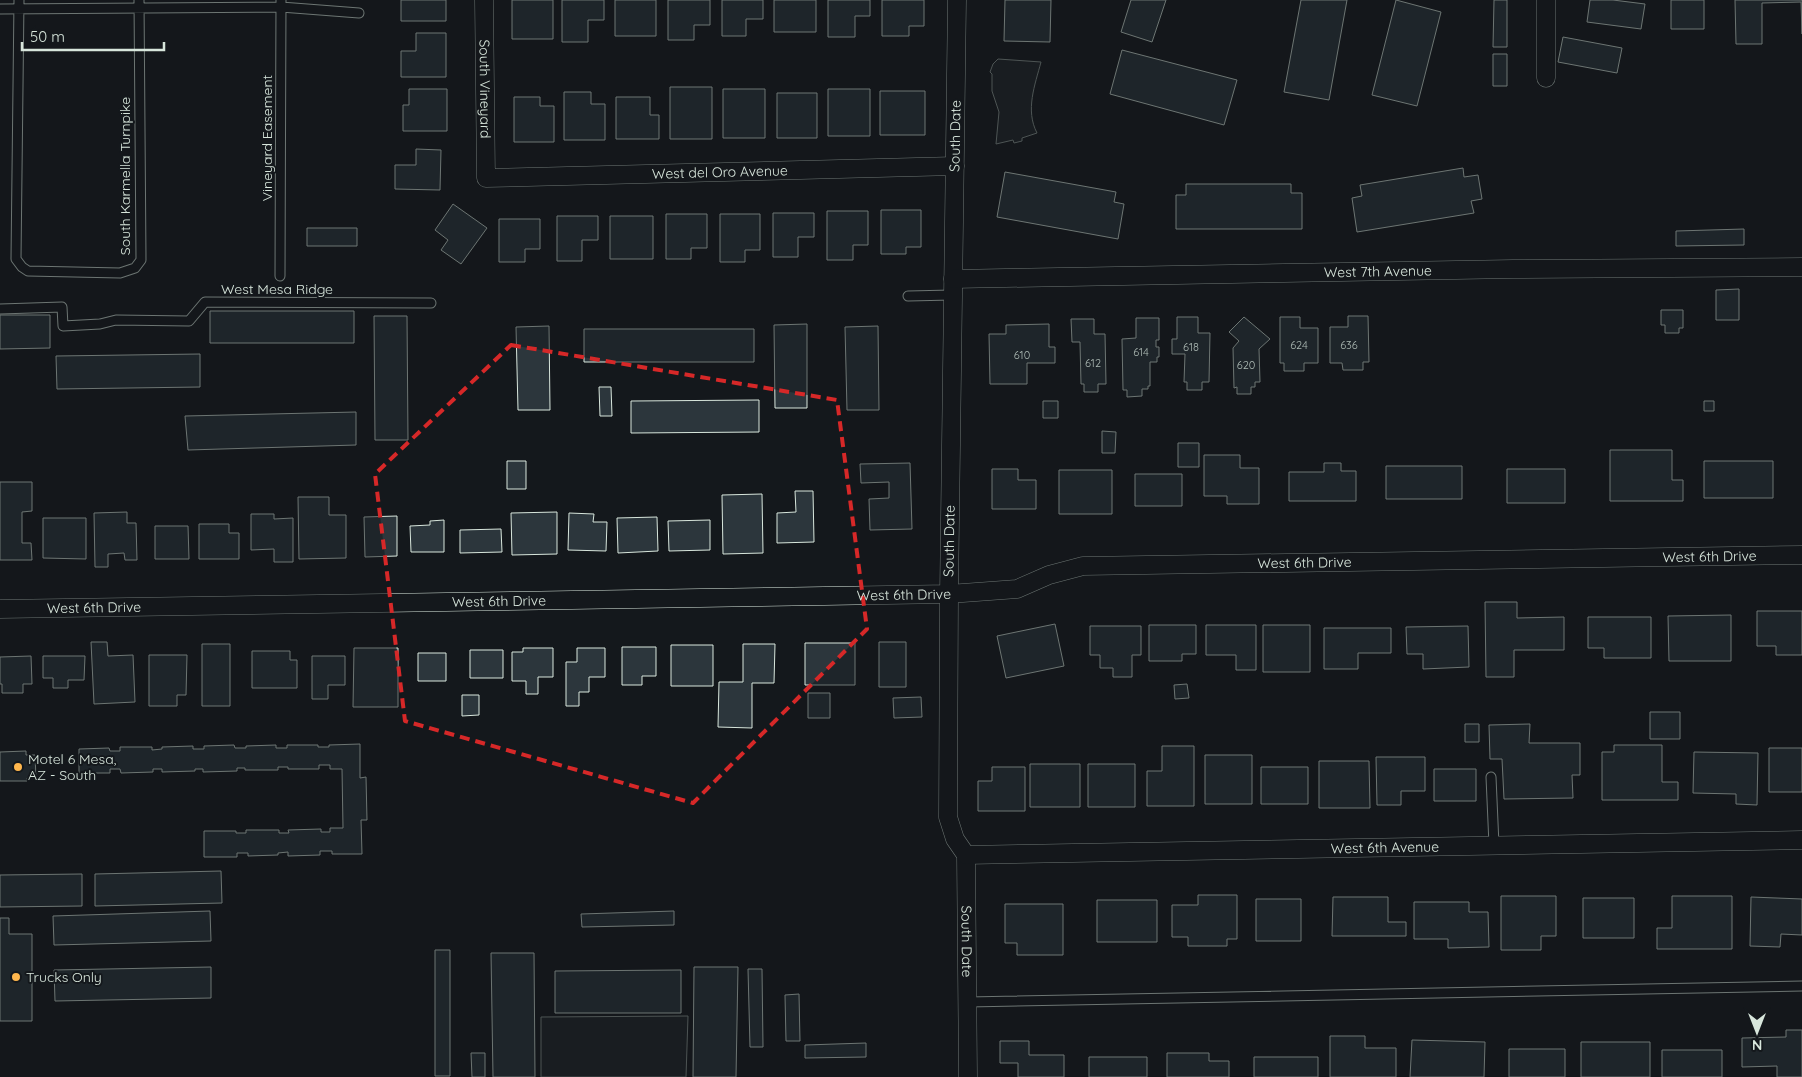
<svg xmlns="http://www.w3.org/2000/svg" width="1802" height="1077" font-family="Quicksand,sans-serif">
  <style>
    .green { fill: #202428; stroke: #939e99 }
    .building { fill: #2c363c; stroke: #d8e6dc }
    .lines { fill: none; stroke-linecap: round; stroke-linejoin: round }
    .lane-casing { stroke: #d8e6dc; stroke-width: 11 }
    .street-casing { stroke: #d8e6dc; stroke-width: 19 }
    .lane { stroke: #14181c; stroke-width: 9 }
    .street { stroke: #14181c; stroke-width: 18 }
    .marked { fill: none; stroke: #d62828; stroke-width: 4; stroke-dasharray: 10 6; stroke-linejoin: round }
    .poi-dot { fill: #ffb74d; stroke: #14181c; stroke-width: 2 }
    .labels { text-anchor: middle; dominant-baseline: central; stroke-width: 4; stroke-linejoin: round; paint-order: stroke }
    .number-label { font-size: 11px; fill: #adbab4 }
    .street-label { font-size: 14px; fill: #d8e6dc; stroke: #14181c }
    .poi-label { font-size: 14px; fill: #d8e6dc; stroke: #14181c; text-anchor: start }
  </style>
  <rect width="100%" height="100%" fill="#14181c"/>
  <!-- green -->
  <path class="green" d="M998 59 1041 62C1035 85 1025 110 1037 133L1022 138V141L1014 143 1013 140 996 144 999 112 992 91V74L990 72 993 64Z
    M688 1016 686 1077H541V1017Z"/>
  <!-- building -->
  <path class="building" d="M401 0H446V21H401Z
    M512 0H553V39H512Z
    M562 0H604V20H588V42H562Z
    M615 0H656V36H615Z
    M668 0H710V25H694V40H668Z
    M722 0H763V19H746V36H722Z
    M774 0H816V32H774Z
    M828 0H870V16H855V37H828Z
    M882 0H924V26H909V36H882Z
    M1005 0H1051L1050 42 1004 41Z
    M1131 0H1166L1152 42 1121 32Z
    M1301 0H1347L1329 100 1284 92Z
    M1396 0 1441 12 1417 106 1372 95Z
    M1494 0H1507V47H1493Z
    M1590 0H1613L1645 4 1641 29 1587 22Z
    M1671 0H1704V29H1671Z
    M1735 0H1802V34L1801 2 1762 3V44H1736Z
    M416 33H446V77H401V51H416Z
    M1563 37 1622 48 1617 73 1558 62Z
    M1122 50 1237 80 1224 125 1110 94Z
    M1493 54H1507V86H1493Z
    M670 87H712V139H670Z
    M409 89H447V131H403V105H409Z
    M723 89H765V138H723Z
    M828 89H870V136H828Z
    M880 91H925V135H880Z
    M564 92H591V104H605V140H564Z
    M777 93H817V138H777Z
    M514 97H540V106H554V142H514Z
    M616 97H650V115H659V139H616Z
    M416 149 441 150 440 190 395 189V165H416Z
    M1463 168 1464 177 1478 175 1482 199 1471 201 1474 213 1357 232 1352 198 1362 196 1360 185Z
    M1005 172 1116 192 1114 202 1124 204 1118 239 997 217Z
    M1186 184H1291V193H1302V229H1176V195H1186Z
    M453 204 487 228 461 264 441 250 448 240 435 230Z
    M881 210H921V247H906V254H881Z
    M827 211H868V245H853V260H827Z
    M773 213H814V237H798V257H773Z
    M666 214H707V248H691V259H666Z
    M720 214H760V250H745V262H720Z
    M557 216H598V240H582V261H557Z
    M610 216H653V259H610Z
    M499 219H540V249H525V262H499Z
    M307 228H357V246H307Z
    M1744 229V245L1676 246V231Z
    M1739 289V320H1716V290Z
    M1661 310H1683V328H1679V333H1665V325H1661Z
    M210 311H354V343H210Z
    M0 315H50V348L0 349Z
    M374 316H407L408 440H375Z
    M1348 316H1368L1369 362H1363V370H1343L1342 363H1330V327H1348Z
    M1177 317H1198V333H1210L1209 382H1202V390H1187V382H1184L1185 354H1172V339H1177Z
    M1244 317 1270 339 1259 349 1260 382H1255V387H1251V394H1237V387L1234 388 1233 348 1239 341 1229 332Z
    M1280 317H1300V328H1318V363H1304V371H1284V363H1280Z
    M1136 318H1159V340H1156V347H1159V357H1157V362H1150V386H1148V389H1142V396L1127 397V390H1123L1122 339 1136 338Z
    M1071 319H1094V334H1105L1106 384H1098V392H1084V384H1081L1080 342H1072Z
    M807 324V408H775L774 325Z
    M1049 324V347H1055V363H1027V384H990L989 334H1006V325Z
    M549 326 550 410H518L516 327Z
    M878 326 879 410H847L845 327Z
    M584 329H754V362H584Z
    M200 354V387L57 389 56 356Z
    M599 387H611L612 416H600Z
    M759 400V432L631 433V401Z
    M1043 401H1058V418H1043Z
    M1704 401H1714V411H1704Z
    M356 412V445L188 450 185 416Z
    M1102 431 1116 432 1115 453H1102Z
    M1178 443H1199V467H1178Z
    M1610 450H1672V480H1683V501H1610Z
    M1204 455H1240V468H1259V504H1227V496H1204Z
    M507 461H526V489H507Z
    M1704 461H1773V498H1704Z
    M910 463 912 529 870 530 869 499 889 498V482L861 483 860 464Z
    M1324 463H1341V471H1356V501H1289V472H1324Z
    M1386 466H1462V499H1386Z
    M992 469H1018V480H1036V509H992Z
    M1507 469H1565V503H1507Z
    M1059 470H1112V514H1059Z
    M1135 474H1182V506H1135Z
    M0 482H32V511L22 512V543H31L32 560H0Z
    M795 491H813L814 542 777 543V513L796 512Z
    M762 494 763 553 723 554 722 495Z
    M298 497H329V515H346V558L299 559Z
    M127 512V523H136L137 560H125L124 553 108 554V567H95L94 513Z
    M557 512V554L512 555 511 513Z
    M569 513 594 514 593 522H607L606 551 568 550Z
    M251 514H274V519L293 518V562H274V549L251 550Z
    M397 516V556L365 557 364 517Z
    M657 517 658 551 618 553 617 518Z
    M43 518H86V559L43 558Z
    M444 520V552H411L410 526 430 525V521Z
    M710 520V550L669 551 668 521Z
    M199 524H229V533H239V559H199Z
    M155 526H188L189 559H155Z
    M501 529 502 552 460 553V530Z
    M1485 602H1517V618L1564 617V650H1514V677H1486Z
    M1757 611H1802V655H1776V646H1757Z
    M1731 615V661H1669L1668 616Z
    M1588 617H1651V658H1604V648H1588Z
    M1055 624 1064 666 1006 678 997 636Z
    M1149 625H1196V654H1182V661H1149Z
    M1206 625H1256V670H1236V655H1206Z
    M1263 625H1310V672H1263Z
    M1090 626H1141V655H1132V677H1113V668H1100V655H1090Z
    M1468 626 1469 667 1423 669V654H1407L1406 627Z
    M1324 628H1391V653H1358V669H1324Z
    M91 642H107L108 656 133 655 135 702 94 704Z
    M879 642H906V687H879Z
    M805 643H855V685H805Z
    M202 644H230V706H202Z
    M743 644H775L774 683H752V728L718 727 719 682H743Z
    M671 645H713V686H671Z
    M622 647H656V676H642V685H622Z
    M354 648H398V707H353Z
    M523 648H553V677H538V694H526V681H512V652H523Z
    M577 648H605V677H589V692H579V706H566V662H577Z
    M470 650H503V678H470Z
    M252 651H290V660H297V688H252Z
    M418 653H446V681H418Z
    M149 655H187L186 695H177V706H149Z
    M31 656 32 684H23V693H2V684H0V657Z
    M43 656H85L84 680H68V688H53V678H43Z
    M312 656H345V685H328V699H312Z
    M1187 684 1189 698 1175 699 1174 685Z
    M808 693H830V718H808Z
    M462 695H479V715L462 716Z
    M921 697 922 717 894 718 893 698Z
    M1650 712H1680V739H1650Z
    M1465 724H1479V742H1465Z
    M1530 724 1529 743H1580V775H1572L1573 798 1504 799 1502 759H1490L1489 725Z
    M360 744V778L366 777 367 820H361L362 854H332V851H320V855L288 856V852L278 853V855L248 856V853H237V857H204V831H236V833H246V830H279V833H289L288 830 321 829V832H330V828H343L342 769H330V765H319V769H288V767H278V770H245V768H237V771L203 772V769H195V771L162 772V769H153V772L121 773 120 769H110V773H79V749L109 748 110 751H120V747H152V750L162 749V747L193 746V749H204V746L234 745 235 748H246V746L276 745V748H287V745H318V747H329V745Z
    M1614 745H1662V782H1678V800H1602V752H1614Z
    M1162 746H1194V806H1147V771H1162Z
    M1769 748H1802V792H1769Z
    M26 751V755H35L36 778H27V781H0V752Z
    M1694 752 1758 753 1757 805 1736 804V794L1693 793Z
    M1205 755H1252V804H1205Z
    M1376 757H1425V791H1401V805H1377Z
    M1319 761H1369L1370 808H1319Z
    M1030 764H1080V807H1030Z
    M1088 764H1135V807H1088Z
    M992 767H1025V811H978V781H992Z
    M1261 767H1308V804H1261Z
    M1434 769H1476V801H1434Z
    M221 871 222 903 95 906V874Z
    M82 874V906L0 907V875Z
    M1198 895H1237V939H1227V946H1188V937H1172V905H1198Z
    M1501 896H1556V936H1541V950H1501Z
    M1672 896H1732V949H1657V928H1672Z
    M1333 897H1388V922H1406V936H1332Z
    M1751 897 1802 899V935L1781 934 1780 947 1750 946Z
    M1583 898H1634V938H1583Z
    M1256 899H1301V941H1256Z
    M1097 900H1157V942H1097Z
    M1414 902H1469V912H1488L1489 947 1448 948V939H1414Z
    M1005 904H1063V955H1017V943H1005Z
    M210 911 211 941 54 945 53 916Z
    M674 911V925L582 927 581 914Z
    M0 918H9V934H32V1021H0Z
    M435 950H450V1076H435Z
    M491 953H534L535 1077H493Z
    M211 967V998L55 1001 54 970Z
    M694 967H738L736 1077H693Z
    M748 969H762L763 1047H750Z
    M681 970V1013H555V971Z
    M799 994 800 1041H786L785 995Z
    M1786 1030H1802V1077H1777V1066L1742 1067V1038L1786 1037Z
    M1330 1036H1365V1048H1396V1077H1330Z
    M1412 1040 1485 1042 1484 1077H1410Z
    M1000 1041H1029V1055H1064V1077H1018V1063H1000Z
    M1581 1042H1650V1077H1581Z
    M866 1043V1057L805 1058V1045Z
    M1509 1049H1565V1077H1509Z
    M1662 1050H1722V1077H1662Z
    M471 1053H485V1077H472Z
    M1167 1053H1209V1061H1229V1077H1167Z
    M1089 1057H1147V1077H1089Z
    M1254 1057H1318V1077H1254Z"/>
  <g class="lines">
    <defs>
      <path id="lane" d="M19 0 16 259 22 267 28 271 120 273 135 268 141 260 139 0
        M0 9 281 7 359 13
        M280 276 281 0
        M908 296 952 295
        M0 309 62 307 63 326 100 324 116 320 189 321 205 302 431 303
        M1491 777 1494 845
        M968 1002 1802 986"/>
      <g id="street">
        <path id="s1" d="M484 0 486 178 955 166"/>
        <path id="s2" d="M957 0 949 594 948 817 955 839 966 855 968 1077"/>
        <path d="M1546 78V0"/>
        <path id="s3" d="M953 279 1513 269 1802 267"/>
        <path id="s4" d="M0 609 949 594 1017 589 1049 575 1083 566 1802 555"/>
        <path id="s5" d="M966 855 1802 840"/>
      </g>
    </defs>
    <!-- lane casing -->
    <use href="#lane" class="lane-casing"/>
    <!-- street casing -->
    <use href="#street" class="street-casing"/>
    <!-- lane -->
    <use href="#lane" class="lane"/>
    <!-- street -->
    <use href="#street" class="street"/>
  </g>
  <!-- marked area -->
  <path d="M0 0H1802V1077H0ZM511 345 837 400 867 629 693 803 405 721 375 474Z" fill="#14181c" fill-opacity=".55" fill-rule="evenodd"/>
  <path class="marked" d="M511 345 837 400 867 629 693 803 405 721 375 474Z"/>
  <!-- markers -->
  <g class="poi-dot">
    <circle cx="18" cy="767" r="5"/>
    <circle cx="16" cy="977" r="5"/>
  </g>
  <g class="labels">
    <!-- number labels -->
    <g class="number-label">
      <text x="1299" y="345">624</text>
      <text x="1349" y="345">636</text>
      <text x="1191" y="347">618</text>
      <text x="1141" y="352">614</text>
      <text x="1022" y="355">610</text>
      <text x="1093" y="363">612</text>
      <text x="1246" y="365">620</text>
    </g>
    <!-- street labels -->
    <g class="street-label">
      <text stroke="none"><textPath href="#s1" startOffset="89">South Vineyard</textPath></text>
      <text transform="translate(955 136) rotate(-89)">South Date</text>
      <text transform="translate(267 138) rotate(-90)">Vineyard Easement</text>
      <text stroke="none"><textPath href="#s1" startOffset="412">West del Oro Avenue</textPath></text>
      <text transform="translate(125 176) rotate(-90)">South Karmella Turnpike</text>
      <text stroke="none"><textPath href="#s3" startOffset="425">West 7th Avenue</textPath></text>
      <text x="277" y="289">West Mesa Ridge</text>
      <text transform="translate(949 541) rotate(-89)">South Date</text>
      <text stroke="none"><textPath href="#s4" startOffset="1714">West 6th Drive</textPath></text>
      <text stroke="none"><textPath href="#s4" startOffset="1309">West 6th Drive</textPath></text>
      <text stroke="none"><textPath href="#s4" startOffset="904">West 6th Drive</textPath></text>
      <text stroke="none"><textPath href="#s4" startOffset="499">West 6th Drive</textPath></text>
      <text stroke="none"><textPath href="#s4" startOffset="94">West 6th Drive</textPath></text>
      <text stroke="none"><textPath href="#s5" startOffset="419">West 6th Avenue</textPath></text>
      <text stroke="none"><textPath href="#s2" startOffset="946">South Date</textPath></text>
    </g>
    <!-- poi labels -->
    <g class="poi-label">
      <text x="28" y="759">Motel 6 Mesa,<tspan x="28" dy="16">AZ - South</tspan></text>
      <text x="26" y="977">Trucks Only</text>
    </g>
  </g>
  <!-- north arrow -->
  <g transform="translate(1757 1032) rotate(180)" stroke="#14181c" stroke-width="4" paint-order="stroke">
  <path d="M0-4L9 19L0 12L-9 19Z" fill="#d8e6dc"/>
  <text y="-8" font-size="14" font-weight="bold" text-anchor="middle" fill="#d8e6dc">N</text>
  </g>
  <!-- scale -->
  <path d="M22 42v8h142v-8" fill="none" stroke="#d8e6dc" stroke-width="2.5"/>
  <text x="30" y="42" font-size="15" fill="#d8e6dc" stroke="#14181c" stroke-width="4" paint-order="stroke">50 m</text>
</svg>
